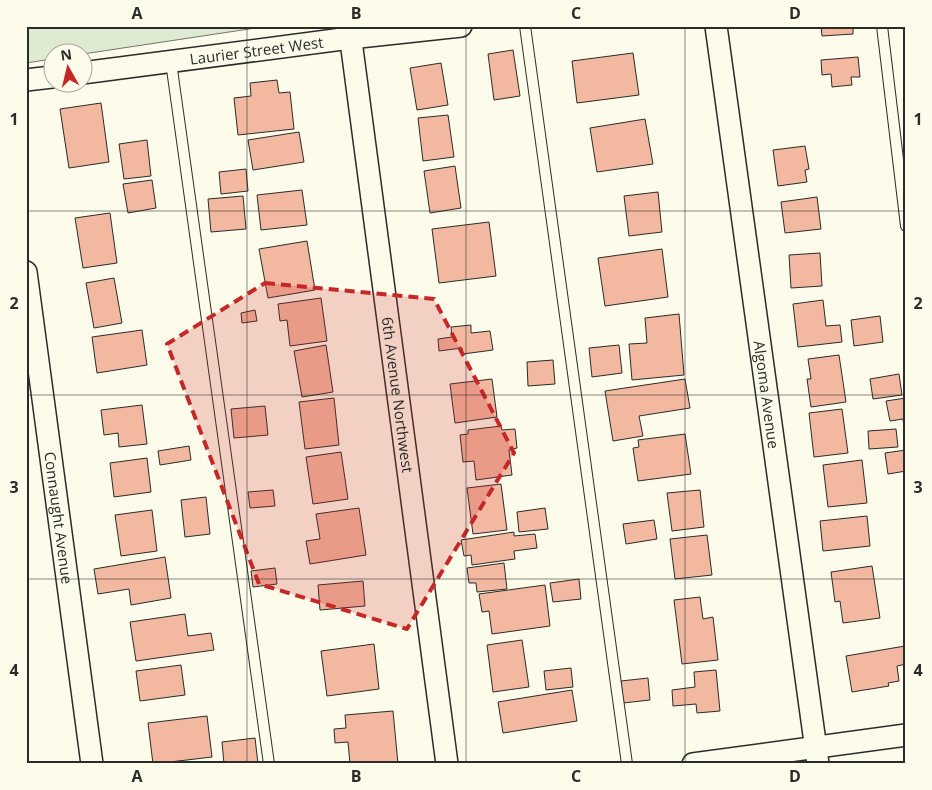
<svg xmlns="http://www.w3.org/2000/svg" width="932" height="790" font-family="'Open Sans',sans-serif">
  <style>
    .green { fill: #deebd1; stroke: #74746e }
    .building { fill: #f2b8a0; stroke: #2b2b2b }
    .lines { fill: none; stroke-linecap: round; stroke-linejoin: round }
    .service-casing { stroke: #2b2b2b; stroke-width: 12 }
    .minor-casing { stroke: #2b2b2b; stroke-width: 24 }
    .service { stroke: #fdfbea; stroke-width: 10 }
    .minor { stroke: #fdfbea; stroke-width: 21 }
    .marked { fill: #c62828; fill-opacity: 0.2; stroke: #c62828; stroke-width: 4; stroke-dasharray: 10 6; stroke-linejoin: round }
    .grid { fill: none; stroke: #2b2b2b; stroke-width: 1; stroke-opacity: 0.55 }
    .labels { text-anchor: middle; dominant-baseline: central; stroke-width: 4; stroke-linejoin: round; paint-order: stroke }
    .street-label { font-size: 15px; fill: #2b2b2b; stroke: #fdfbea }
    .neatline { fill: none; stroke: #2b2b2b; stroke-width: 2 }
    .grid-label { font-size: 16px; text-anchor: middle; font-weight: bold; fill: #2b2b2b }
  </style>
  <rect width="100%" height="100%" fill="#fdfbea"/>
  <!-- green -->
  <path class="green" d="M26 26H269L83 54 82 52H52V59L26 63Z"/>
  <!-- building -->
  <path class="building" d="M821 26H853V34L822 36Z
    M513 50 520 96 494 100 488 54Z
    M633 53 639 95 577 103 572 61Z
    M858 57 860 77H851L852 85 832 87 831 74 822 75 821 60Z
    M441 63 448 105 417 110 410 68Z
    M277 80 279 93 290 92 294 129 238 135 234 98 251 96 250 83Z
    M101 103 109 162 69 168 60 109Z
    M448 115 454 157 423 161 418 118Z
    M645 119 653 164 597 172 590 128Z
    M299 132 304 162 253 170 248 140Z
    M147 140 151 176 124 179 119 144Z
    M805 146 809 169 805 170 807 182 778 186 773 150Z
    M455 166 461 208 430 213 424 171Z
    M246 169 248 191 221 194 219 172Z
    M152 180 156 208 128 213 123 184Z
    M302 190 307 225 261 230 257 195Z
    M658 192 662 232 629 236 624 196Z
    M243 196 246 229 211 232 208 199Z
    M817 197 821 229 785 233 781 202Z
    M110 213 117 263 83 268 75 218Z
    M489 222 496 276 439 283 432 229Z
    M307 241 315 290 268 298 259 249Z
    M662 249 668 297 605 306 598 258Z
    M820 253 822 286 791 288 789 255Z
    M114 278 122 323 94 328 86 283Z
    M321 298 327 341 290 346 287 320 280 321 278 304Z
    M823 300 826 326 840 325 842 342 798 347 793 304Z
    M255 310 257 321 242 323 241 313Z
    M679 314 684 375 632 380 629 344 647 343 645 318Z
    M880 316 883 342 854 346 851 320Z
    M471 325V333L490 331 493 350 463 354 462 348 439 351 438 339 452 337 451 327Z
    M142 330 147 365 97 373 92 337Z
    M326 345 333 392 302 397 294 351Z
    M619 345 622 373 592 377 589 348Z
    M839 355 846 402 811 407 807 379H811L808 359Z
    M553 360 555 384 528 386 527 362Z
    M899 374 902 395 873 399 870 379Z
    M492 379 497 417 455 423 450 384Z
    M685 379 690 408 639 416 643 436 613 441 605 391Z
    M334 398 339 445 305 449 299 402Z
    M906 398V427H904L903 419 890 421 886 401Z
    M142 405 147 444 119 447 118 433 104 435 101 410Z
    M265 406 268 435 234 438 231 409Z
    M842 409 848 453 814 457 809 413Z
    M501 426 502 430 515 429 517 448 509 450 512 475 476 480 474 461 463 462 460 435 468 434V430Z
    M896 429 898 447 869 449 868 431Z
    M685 434 691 474 638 481 633 448 639 447 638 440Z
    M189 446 191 460 160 465 158 451Z
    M906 450V471L888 474 885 453Z
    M341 452 348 499 313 504 306 457Z
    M147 458 151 492 114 497 110 463Z
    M862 460 867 503 828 507 823 465Z
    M501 484 507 530 473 534 467 488Z
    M273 490 275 506 250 508 248 492Z
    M700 490 704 527 672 531 667 493Z
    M206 497 210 534 185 537 181 500Z
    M359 508 366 555 310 564 306 541 320 539 316 514Z
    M545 508 548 529 519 532 517 512Z
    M152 510 157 551 121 556 115 515Z
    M867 516 870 546 823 551 820 521Z
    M654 520 657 539 626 544 623 524Z
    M514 532V536L535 534 537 548 514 551 515 559 472 565 471 555 464 556 461 540Z
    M707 535 712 575 675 579 670 539Z
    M165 557 171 598 131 605 129 589 98 594 94 569Z
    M504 563 507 589 477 592 476 583H469L467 568Z
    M872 566 880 618 843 623 840 601 835 602 831 572Z
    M275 568 277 584 253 587 251 571Z
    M579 579 581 599 553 602 550 583Z
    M363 581 365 606 320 610 318 585Z
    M545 585 550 626 492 634 489 611 482 612 479 594Z
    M700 597 703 619 713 617 718 660 682 664 674 600Z
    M185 614 188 636 211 633 214 650 136 661 130 622Z
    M522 640 529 687 493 692 487 645Z
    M374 644 379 689 327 696 321 651Z
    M905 646 906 664 897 666 899 681 888 683 889 686 852 692 846 656Z
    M181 665 185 695 140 701 136 671Z
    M571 668 573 687 546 690 544 671Z
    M716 670 720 711 697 713 696 704 673 706 672 690 695 687 694 672Z
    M648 678 650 700 623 703 621 681Z
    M572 690 577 721 503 733 498 702Z
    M393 711 398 764H350L348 742 335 743 334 729 346 728 345 715Z
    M207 716 212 757 153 764 148 723Z
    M255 738 258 764H224L222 742Z"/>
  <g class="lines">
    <defs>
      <path id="service" d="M525 26 627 764
        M882 26 906 226
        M171 62 269 764"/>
      <g id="minor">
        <path id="s1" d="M349 26 447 764"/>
        <path id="s2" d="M716 26 818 764"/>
        <path id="s3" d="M82 73 350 38 461 26"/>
        <path d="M26 80 52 77"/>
        <path id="s4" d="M26 272 92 764"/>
        <path d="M693 764 906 735"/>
      </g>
    </defs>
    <!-- service casing -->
    <use href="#service" class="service-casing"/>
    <!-- minor casing -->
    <use href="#minor" class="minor-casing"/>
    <!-- service -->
    <use href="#service" class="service"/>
    <!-- minor -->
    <use href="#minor" class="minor"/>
  </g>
  <!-- marked area -->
  <path class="marked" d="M265 283 434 299 514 453 407 629 259 584 167 344Z"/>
  <!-- grid -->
  <path class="grid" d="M247 26V764M466 26V764M685 26V764M26 211H906M26 395H906M26 579H906"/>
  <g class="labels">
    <!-- street labels -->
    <g class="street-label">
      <text stroke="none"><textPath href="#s3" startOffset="176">Laurier Street West</textPath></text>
      <text stroke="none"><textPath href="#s1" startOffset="372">6th Avenue Northwest</textPath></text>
      <text stroke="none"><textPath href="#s2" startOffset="372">Algoma Avenue</textPath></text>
      <text stroke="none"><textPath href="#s4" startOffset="248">Connaught Avenue</textPath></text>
    </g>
  </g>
  <!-- border -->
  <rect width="932" height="790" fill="none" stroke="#fdfbea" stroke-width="55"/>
  <!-- north arrow -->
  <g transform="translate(68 68) rotate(352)"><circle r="24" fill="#fdfbea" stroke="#a9a89e"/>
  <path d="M0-4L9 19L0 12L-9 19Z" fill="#c62828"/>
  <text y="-8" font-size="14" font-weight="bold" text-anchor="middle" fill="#2b2b2b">N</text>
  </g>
  <rect x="28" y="28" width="876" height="734" class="neatline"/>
  <g class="grid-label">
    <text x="137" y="19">A</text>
    <text x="356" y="19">B</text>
    <text x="576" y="19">C</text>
    <text x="795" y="19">D</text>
    <text x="14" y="125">1</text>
    <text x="918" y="125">1</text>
    <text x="14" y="309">2</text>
    <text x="918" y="309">2</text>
    <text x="14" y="493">3</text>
    <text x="918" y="493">3</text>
    <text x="14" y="676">4</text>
    <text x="918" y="676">4</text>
    <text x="137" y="782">A</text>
    <text x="356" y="782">B</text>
    <text x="576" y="782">C</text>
    <text x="795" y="782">D</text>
  </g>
</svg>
